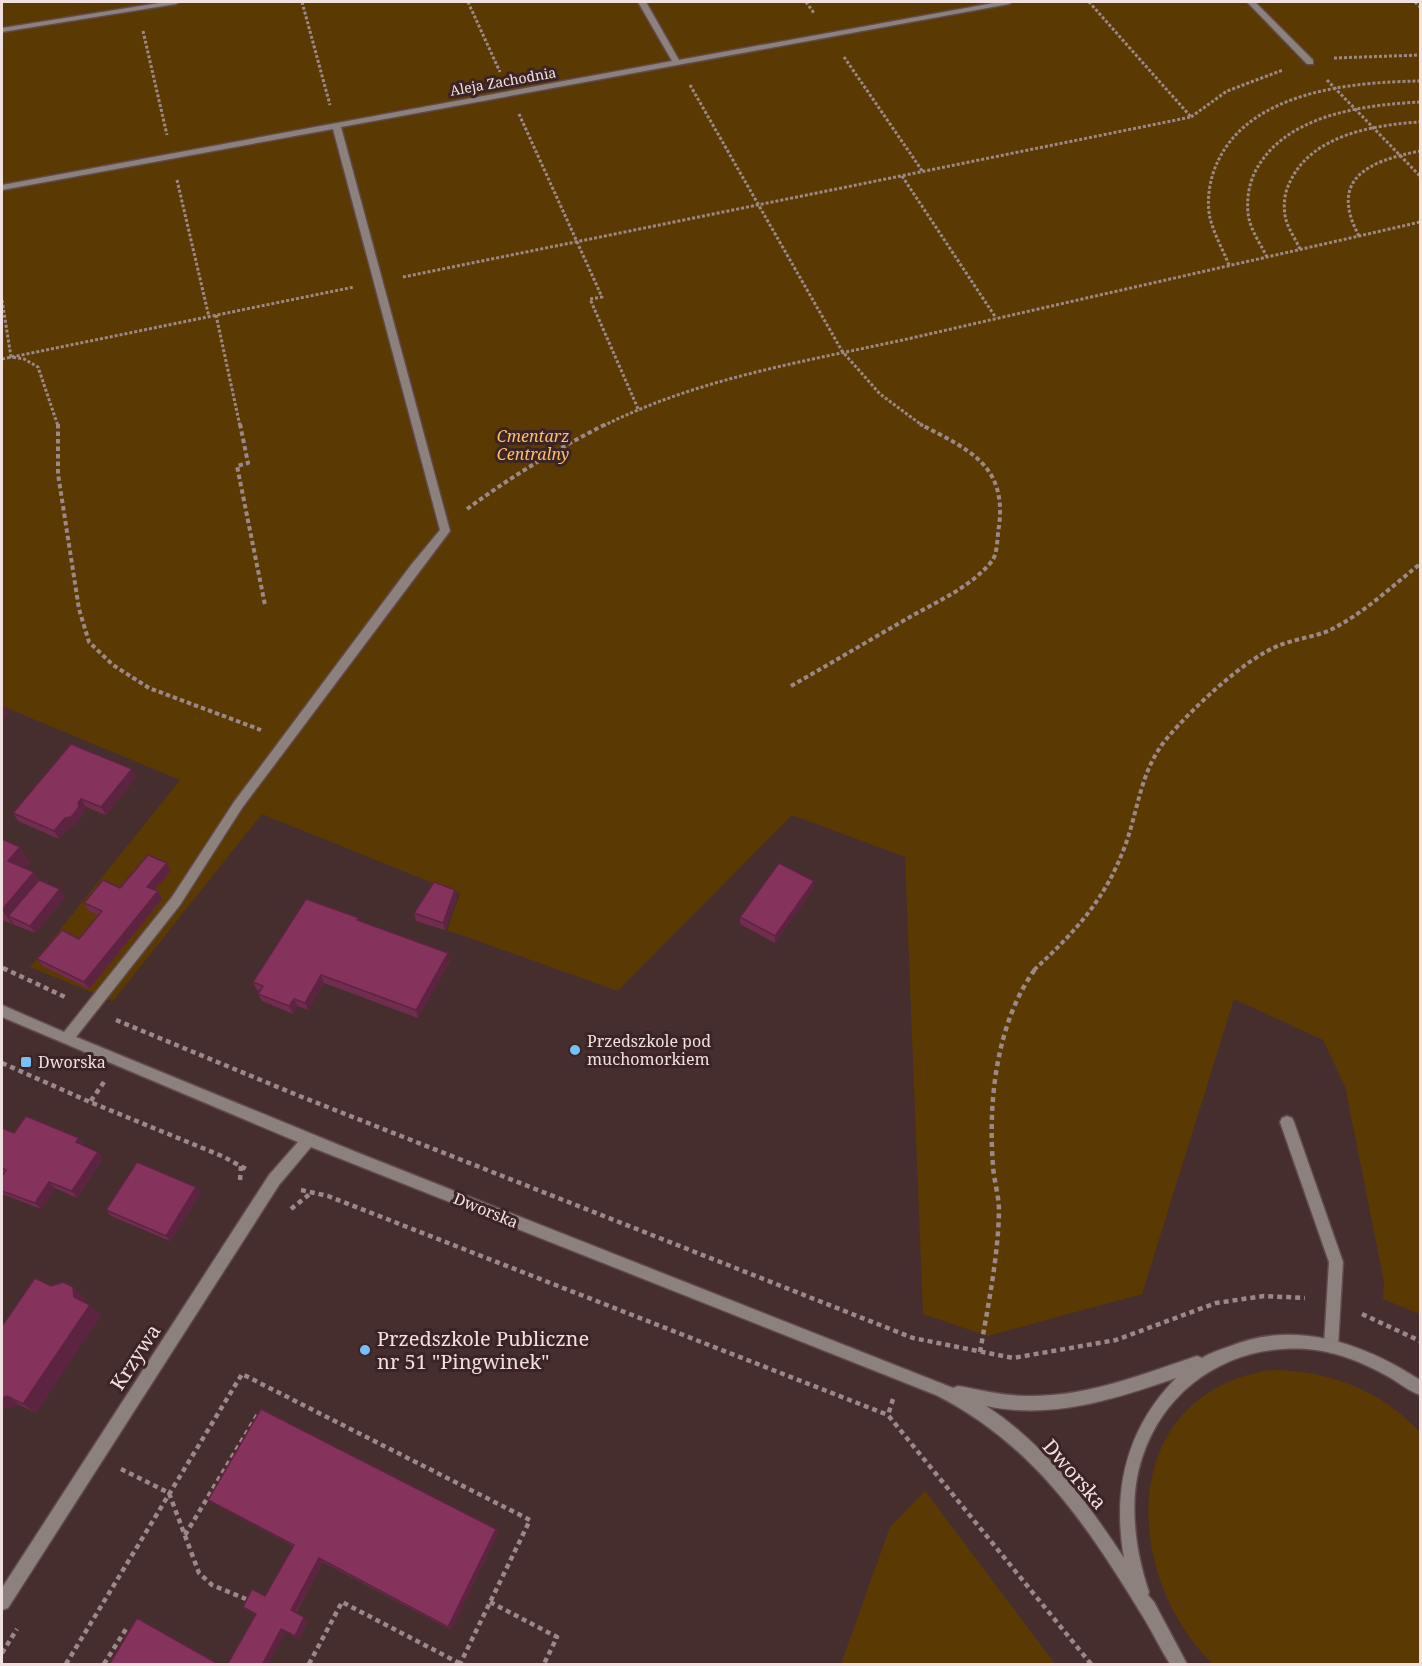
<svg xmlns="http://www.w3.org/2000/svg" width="1422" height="1666" font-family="'Noto Serif',serif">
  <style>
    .green { fill: #5a3a02 }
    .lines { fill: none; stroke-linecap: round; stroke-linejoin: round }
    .lane-casing { stroke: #614a4b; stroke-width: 3 }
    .street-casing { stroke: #614a4b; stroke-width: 3 }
    .path-far2 { stroke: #9c8888; stroke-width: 3; stroke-dasharray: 3 2; stroke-linecap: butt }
    .path-far1 { stroke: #9c8888; stroke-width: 4; stroke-dasharray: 4.5 3; stroke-linecap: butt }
    .path { stroke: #9c8888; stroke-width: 4.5; stroke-dasharray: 5 4; stroke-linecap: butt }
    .lane { fill: #8c817c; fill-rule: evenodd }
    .street { fill: #8c817c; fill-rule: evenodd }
    .wall { fill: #722c50 }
    .shaded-wall { fill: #5d2441 }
    .building { fill: #85335d; stroke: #5d2441; stroke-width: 1.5 }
    .poi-dot { fill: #76c0f7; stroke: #3c2425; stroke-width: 2 }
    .labels { text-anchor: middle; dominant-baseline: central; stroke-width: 6; stroke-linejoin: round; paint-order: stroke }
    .far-street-label { font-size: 14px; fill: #f1e0e0; stroke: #3c2425 }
    .park-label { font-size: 16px; font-style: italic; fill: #fcbf6d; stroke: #3c2425 }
    .poi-label { font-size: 16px; fill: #f1e0e0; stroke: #3c2425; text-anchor: start }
    .street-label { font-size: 16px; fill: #f1e0e0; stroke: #3c2425 }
    .near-poi-label { font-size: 20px; fill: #f1e0e0; stroke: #3c2425; text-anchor: start }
    .near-street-label { font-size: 20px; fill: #f1e0e0; stroke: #3c2425 }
  </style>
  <rect width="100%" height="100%" fill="#462e2f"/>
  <!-- green -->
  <path class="green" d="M2 2H1420V1314L1383 1299 1384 1282 1345 1086 1323 1040 1234 999 1142 1294 988 1336 923 1314 905 857 792 815 618 991 447 930 460 894 262 814 113 1001 30 967 180 780 2 706Z
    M1271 1370C1328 1370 1381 1390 1420 1432V1664H1213C1120 1574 1118 1393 1271 1370Z
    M925 1491 1055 1664H841L890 1527Z"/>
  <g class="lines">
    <defs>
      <path id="lane" d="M1287 1116 1292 1118 1294 1122 1343 1262 1338 1346 1336 1351 1331 1353 1326 1351 1324 1346 1329 1262 1280 1122 1282 1118Z"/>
      <path id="street" d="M165 2H180L176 4 2 32V28Z
        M638 2H646L679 60 999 2H1013L1009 4 341 127 450 531 242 808 180 905 76 1037 356 1152 953 1388 958 1386C981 1390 1003 1396 1027 1396 1086 1397 1141 1375 1197 1356L1202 1358C1210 1353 1219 1350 1228 1347 1294 1319 1363 1343 1420 1380V1395C1409 1391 1399 1383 1389 1377 1364 1363 1336 1351 1307 1349 1232 1344 1166 1385 1142 1458 1128 1500 1135 1551 1149 1592L1148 1595 1154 1602 1187 1664H1170C1161 1650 1154 1635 1145 1620 1089 1528 1035 1445 936 1395L311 1147 279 1185 8 1608 2 1610V1588L269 1175 298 1142 2 1017V1005L64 1032 172 897 234 802 411 565 440 530 333 129 2 190V185L672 61ZM1176 1378C1127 1428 1112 1488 1124 1558 1087 1502 1044 1443 986 1406 1052 1420 1115 1399 1176 1378Z
        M1247 2H1255L1313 60V64H1307Z"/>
    </defs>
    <!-- lane casing -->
    <use href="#lane" class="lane-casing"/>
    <!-- street casing -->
    <use href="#street" class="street-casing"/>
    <!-- path-far2 -->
    <path class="path-far2" d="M302 2 330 105
      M468 2 500 72
      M806 2 814 13
      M1415 2 1420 7
      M143 31 167 135
      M844 57 923 172
      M1334 58 1420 55
      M1327 80 1420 176
      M690 85 842 351 880 394 923 426
      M519 114 602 297 590 299 639 411
      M1191 117 1227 91 1283 70
      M902 176 996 318
      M177 180 209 317
      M1359 236C1328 178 1369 161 1420 151
      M1300 249C1296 240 1289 230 1286 220 1283 208 1284 194 1289 184 1310 135 1373 125 1420 122
      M1267 257C1261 245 1252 232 1249 219 1246 205 1248 187 1254 174 1282 115 1362 105 1420 102
      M1229 265C1223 250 1214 234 1210 218 1206 200 1210 177 1218 161 1251 91 1352 82 1420 81
      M403 277 1191 117 1089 2
      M2 300 11 357 24 359 38 367 58 426
      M216 315 240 426
      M2 359 354 287
      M603 426C705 375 816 360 925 335 1090 297 1255 260 1420 222"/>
    <!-- path-far1 -->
    <path class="path-far1" d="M58 424V474L79 609 89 642 113 665 149 688 261 730
      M240 424 248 463 237 466 265 605
      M467 509C512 476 557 449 606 424
      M791 686C831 663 870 640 910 617 938 601 971 587 992 561 998 553 997 536 999 526 1007 464 967 449 920 424
      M2 968 6 970
      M1034 970C1075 932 1105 900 1125 846 1139 808 1140 770 1168 737 1193 708 1244 659 1280 645 1295 639 1313 637 1328 631 1362 615 1391 587 1420 564"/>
    <!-- path -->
    <path class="path" d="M3 968 65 997
      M116 1020 297 1095 913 1338 1013 1358 1116 1340 1216 1303 1264 1296 1305 1298
      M2 1063 90 1102
      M104 1082 90 1102 222 1156 248 1170
      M240 1180 241 1166
      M301 1190 328 1196 888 1415
      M291 1209 311 1193
      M1362 1314 1420 1341
      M980 1352C988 1306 998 1258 999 1211 999 1196 994 1181 993 1166 988 1102 996 1022 1036 968
      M893 1399 888 1415 1091 1664
      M121 1469 169 1493 199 1573 212 1585 246 1599
      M185 1535 258 1414
      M490 1602 557 1637 544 1664
      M2 1653 17 1629
      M66 1664 242 1374 530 1520 460 1664
      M104 1664 126 1629
      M309 1664 342 1602 461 1664"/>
    <!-- lane -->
    <use href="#lane" class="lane"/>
    <!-- street -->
    <use href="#street" class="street"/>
  </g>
  <!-- wall -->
  <path class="wall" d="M136 777 106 815 86 807 82 811 83 815 75 825 70 826 59 839 18 821 13 813Z
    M2 839 30 863 25 868 34 872 39 880 60 889 65 897 35 933 2 920Z
    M171 871 155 890 158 891 162 899 89 989 43 966 37 959 79 939 99 915 89 911 84 903Z
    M813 889 775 943 740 924V917Z
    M455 890 457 898 445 930 416 921 414 913Z
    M360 922 450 961 418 1018 324 983 308 1010 298 1006 293 1014 262 1001 258 994 260 991 257 990 253 982Z
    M2 1128 14 1133 84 1144 83 1145 98 1152 103 1158 77 1198 55 1188 41 1209 2 1194V1176L4 1172 2 1171Z
    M196 1187 201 1193 170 1241 111 1216 106 1210Z
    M51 1286 73 1287 84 1298V1302L101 1315 36 1413 20 1405 8 1409 2 1405V1326Z
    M208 1500 496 1529 498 1533 451 1630 323 1562 296 1613 308 1620 299 1639 286 1632 265 1596 293 1546 213 1503Z"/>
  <!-- shaded-wall -->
  <path class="shaded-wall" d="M4 705 9 713 2 721V708Z
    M132 769 136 777 106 815 101 807Z
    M81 799 86 807 82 811 83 815 75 825 70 826 59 839 54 831Z
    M20 847 30 863 19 876 8 861Z
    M167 863 171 871 151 894 147 887Z
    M34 872 44 888 8 916 14 924 13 925 2 910Z
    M814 881 813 889 775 943V936Z
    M60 889 65 897 35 933 30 926Z
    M455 890 457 898 445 930 443 923Z
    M158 891 162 899 89 989 84 982Z
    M448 953 450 961 418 1018 416 1010Z
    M321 975 324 983 308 1010 305 1003Z
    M294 999 298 1006 293 1014 289 1006Z
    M79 1138 84 1144 81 1149 76 1142Z
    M98 1152 103 1158 77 1198 72 1191Z
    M49 1182 55 1188 41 1209 35 1203Z
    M196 1187 201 1193 170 1241 166 1236Z
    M73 1287 84 1298 85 1307 74 1297Z
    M90 1305 101 1315 36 1413 23 1404Z
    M7 1396 20 1405 8 1409 2 1404V1398Z
    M496 1529 498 1533 451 1630 448 1627Z
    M319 1558 323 1562 295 1613 291 1610Z
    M304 1617 308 1620 299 1639 295 1636Z
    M281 1629 286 1632 268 1665H262Z"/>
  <!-- building -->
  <path class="building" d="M71 744 132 769 101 807 81 799 78 803 79 807 71 817 65 818 54 831 13 813Z
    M2 839 20 847 8 861 34 872 2 910Z
    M148 855 167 863 147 887 158 891 84 982 37 959 62 930 79 939 102 911 84 903 103 880 120 888Z
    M779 863 814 881 775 936 740 917Z
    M39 880 60 889 30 926 8 916Z
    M434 882 455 890 443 923 414 913Z
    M306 899 359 918 357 920 448 953 416 1010 321 975 305 1003 294 999 289 1006 258 994 263 986 253 982Z
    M26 1116 79 1138 76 1142 98 1152 72 1191 49 1182 35 1203 2 1191V1176L6 1170 2 1168V1128L14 1133Z
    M137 1162 196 1187 166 1236 106 1210Z
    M35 1278 51 1286 63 1282 73 1287 74 1297 90 1305 23 1404 7 1396 2 1398V1326Z
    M261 1409 496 1529 448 1627 319 1558 291 1610 304 1617 295 1636 281 1629 262 1665H227L256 1614 243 1607 252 1589 265 1596 294 1545 208 1500Z
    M137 1618 220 1665H109Z"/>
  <!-- markers -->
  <g class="poi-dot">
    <circle cx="575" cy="1050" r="6"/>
    <rect x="20" y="1056" width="12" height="12" rx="3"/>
    <circle cx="365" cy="1350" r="6"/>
  </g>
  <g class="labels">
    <!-- far-street labels -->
    <g class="far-street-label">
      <text transform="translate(503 81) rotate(-10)">Aleja Zachodnia</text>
    </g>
    <!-- park labels -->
    <g class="park-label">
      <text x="533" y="436">Cmentarz<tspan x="533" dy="18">Centralny</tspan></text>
    </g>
    <!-- poi labels -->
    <g class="poi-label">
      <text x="587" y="1041">Przedszkole pod<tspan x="587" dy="18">muchomorkiem</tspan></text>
      <text x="38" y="1062">Dworska</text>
    </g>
    <!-- street labels -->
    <g class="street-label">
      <text transform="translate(486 1210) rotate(22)">Dworska</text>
    </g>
    <!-- near-poi labels -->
    <g class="near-poi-label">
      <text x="377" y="1338">Przedszkole Publiczne<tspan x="377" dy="23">nr 51 "Pingwinek"</tspan></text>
    </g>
    <!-- near-street labels -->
    <g class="near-street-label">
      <text transform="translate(135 1357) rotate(-57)">Krzywa</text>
      <text transform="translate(1075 1474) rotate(49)">Dworska</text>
    </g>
  </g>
  <!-- border -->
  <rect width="1422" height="1666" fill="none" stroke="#f1e0e0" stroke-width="6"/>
</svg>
